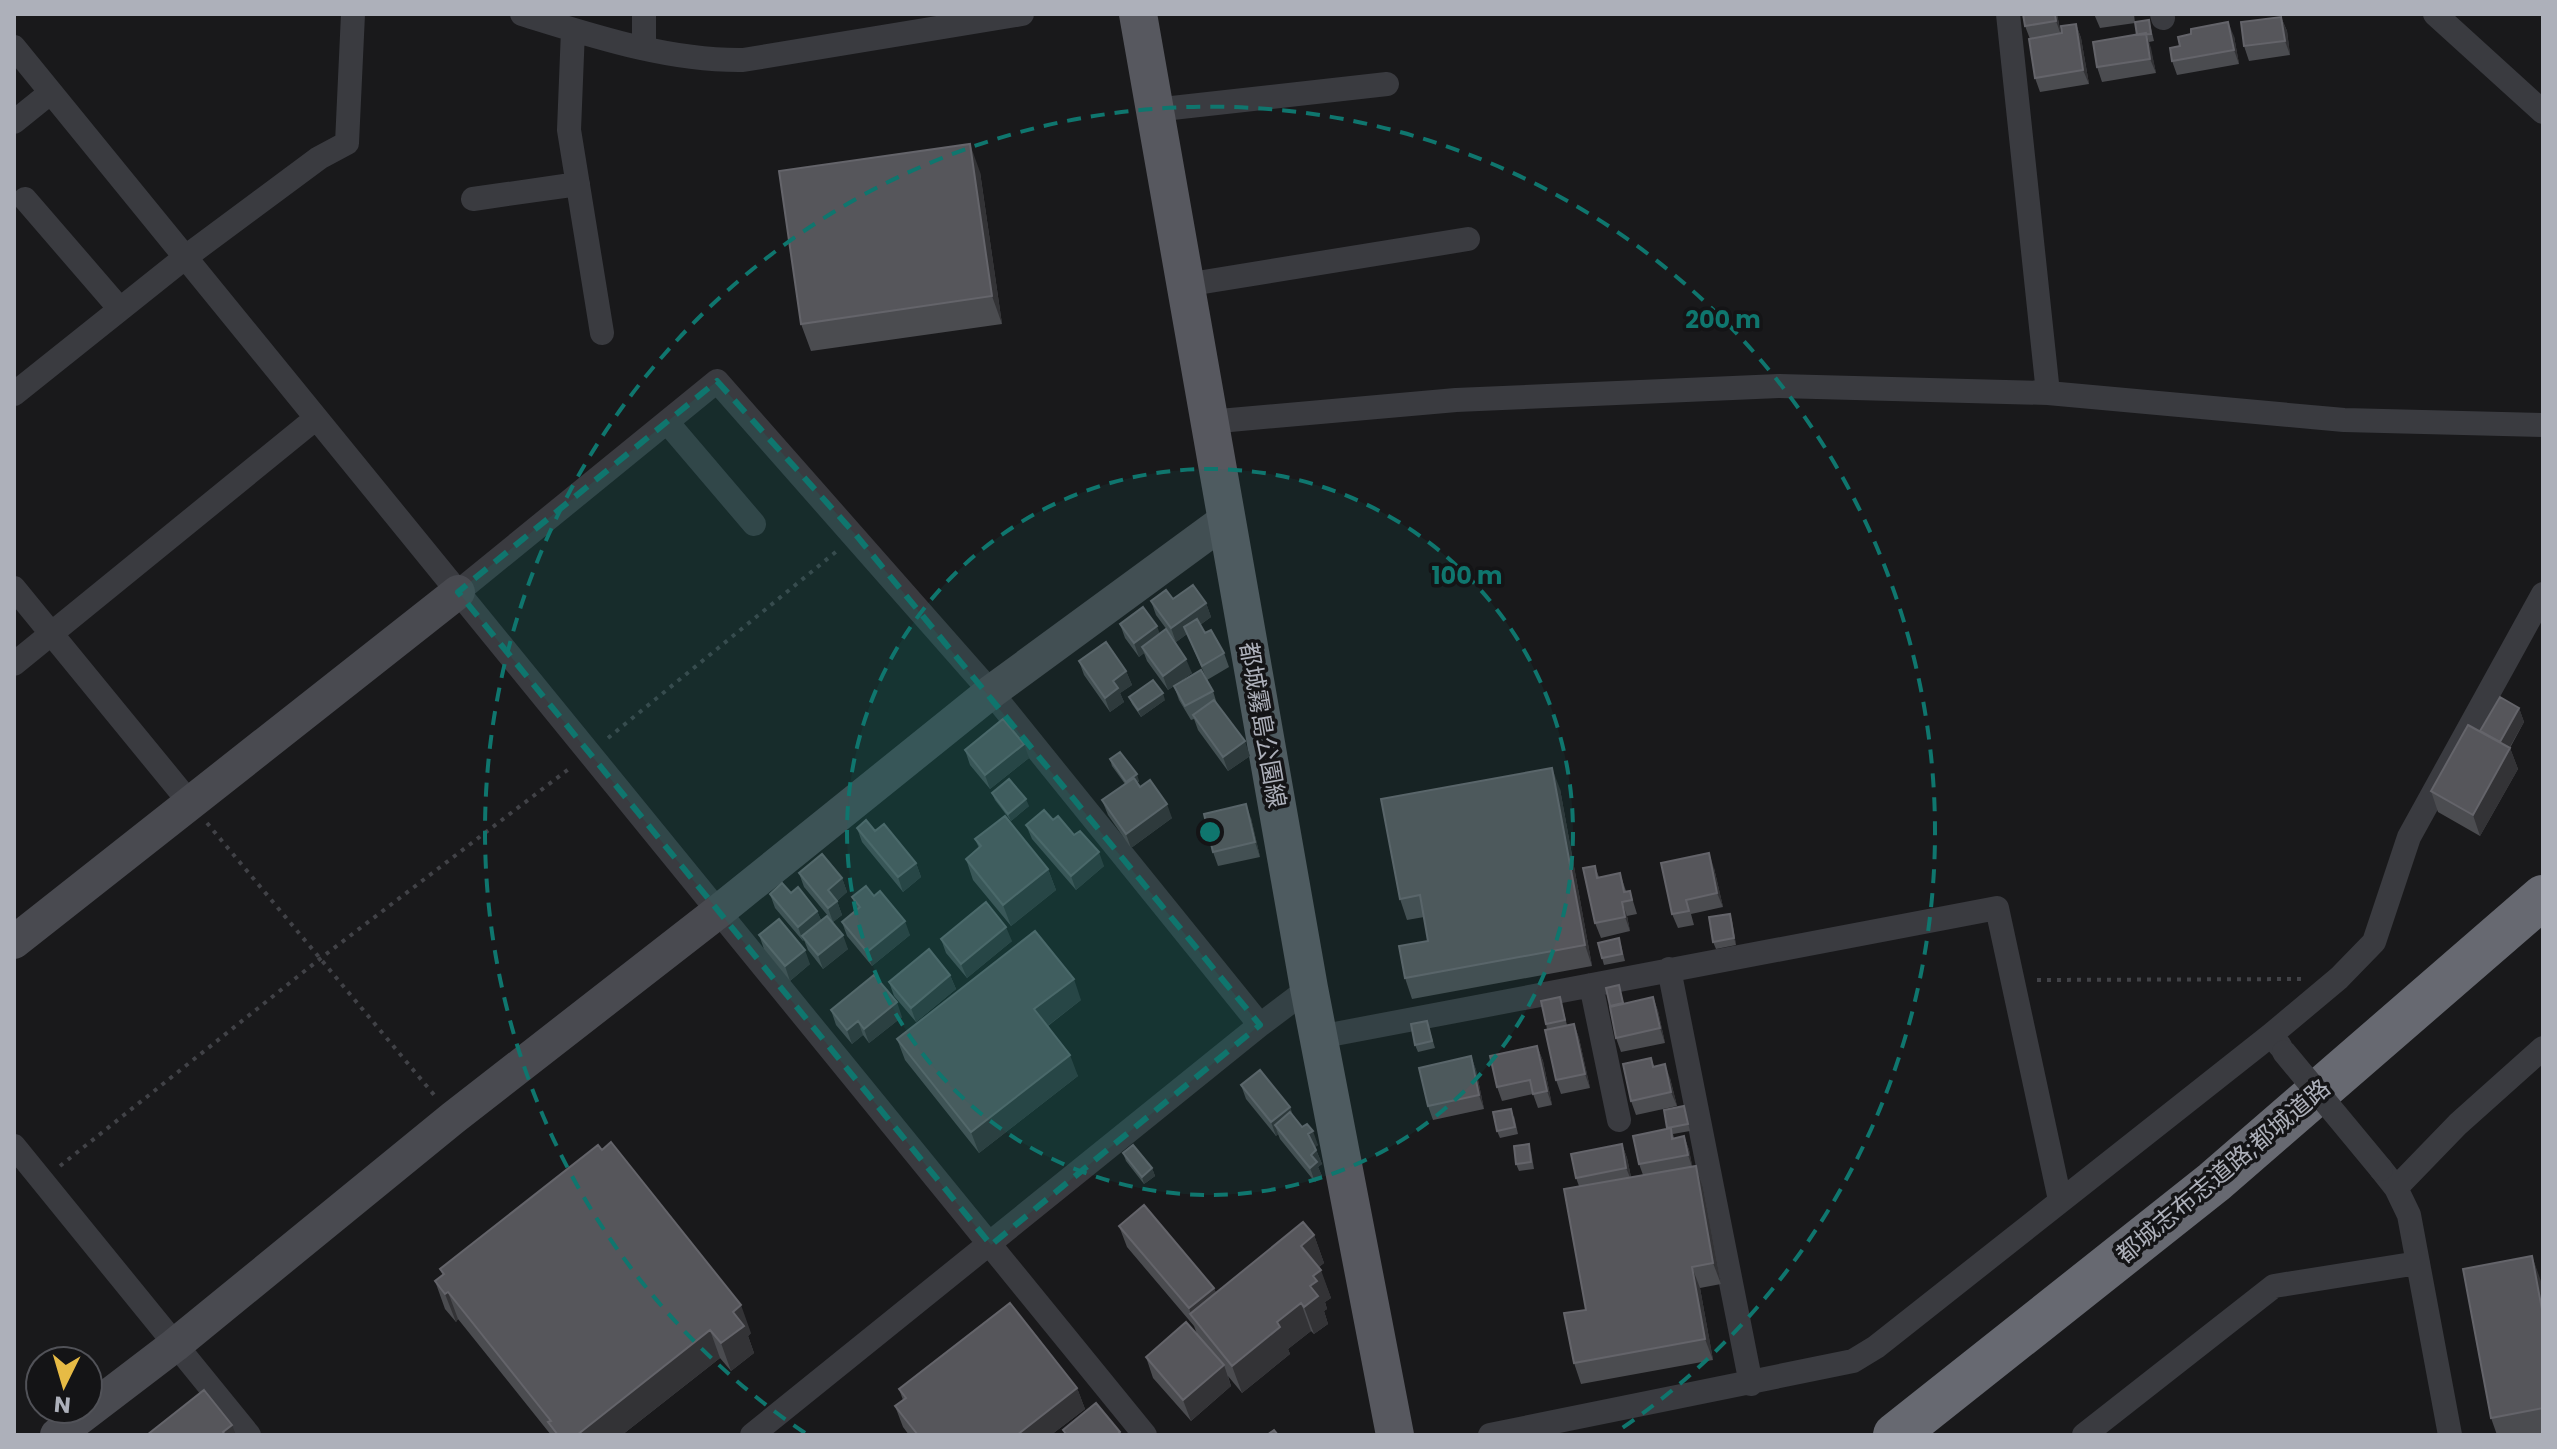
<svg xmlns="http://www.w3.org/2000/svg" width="2557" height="1449" font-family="Poppins,'Noto Sans JP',sans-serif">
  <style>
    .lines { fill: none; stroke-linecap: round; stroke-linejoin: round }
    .path { stroke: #414247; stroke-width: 4; stroke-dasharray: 4 6; stroke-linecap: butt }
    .street { stroke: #3a3b40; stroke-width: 24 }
    .secondary { stroke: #494a50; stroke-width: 34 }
    .primary { stroke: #57585f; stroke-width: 38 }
    .highway { stroke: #676971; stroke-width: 44 }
    .street-bridge { stroke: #3a3b40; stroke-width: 24 }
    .wall { fill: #4b4c50 }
    .shaded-wall { fill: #333336 }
    .building { fill: #56565b; stroke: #64646a; stroke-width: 2 }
    .marked { fill: #0f766e; fill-opacity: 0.2; stroke: #0f766e; stroke-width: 6; stroke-dasharray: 16 10; stroke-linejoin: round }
    .ring { fill: none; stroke: #0f766e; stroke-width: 4; stroke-dasharray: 14 10 }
    .labels { text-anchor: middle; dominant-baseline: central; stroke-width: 7; stroke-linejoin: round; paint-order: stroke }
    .street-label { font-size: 24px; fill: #adb0ba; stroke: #141416 }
    .centre { fill: #0f766e; stroke: #141416; stroke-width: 4 }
    .ring-label { font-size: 24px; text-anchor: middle; font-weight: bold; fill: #0f766e; stroke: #141416; stroke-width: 7; stroke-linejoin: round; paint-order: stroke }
  </style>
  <rect width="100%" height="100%" fill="#19191b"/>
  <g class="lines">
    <!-- path -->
    <path class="path" d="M608 738 837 551
      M207 823 435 1096
      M2037 980 2301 979
      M60 1166 321 958 570 768"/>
    <!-- street -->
    <path class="street" d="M522 14C593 36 668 61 743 60L1022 14
      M2008 14 2048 393
      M2162 14 2163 18
      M2435 14 2543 112
      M573 30 569 130 602 333
      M14 47 1145 1435
      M644 47V14
      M1154 110 1387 84
      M14 122 50 93
      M25 199 120 309
      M473 199 578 184
      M1185 285 1468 239
      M14 394 183 259 319 158 347 143 353 14
      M667 422 754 524
      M1208 422 1456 400 1779 386 2048 393 2344 420 2543 425
      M14 588 190 803
      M458 592 717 381 991 692 1260 1025 752 1435
      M14 664 315 419
      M1669 969 1751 1384
      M1591 985 1619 1120
      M1260 1025 1309 988
      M1319 1037 1997 908 2060 1200
      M2280 1046 2271 1035 2339 978 2374 942 2409 837 2543 594
      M14 1146 249 1435
      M2381 1169 2396 1188 2409 1215 2450 1435
      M2396 1188 2458 1124 2543 1048
      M1490 1435 1853 1361 1876 1347 2271 1035
      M2084 1435 2274 1286 2418 1263"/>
    <!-- secondary -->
    <path class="secondary" d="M14 942 458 592
      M57 1435 175 1345 453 1118 719 911 991 692 1227 519"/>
    <!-- primary -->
    <path class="primary" d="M1138 14 1309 988 1395 1435"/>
    <!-- highway -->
    <path class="highway" d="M1895 1435 2214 1182 2543 897"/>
    <!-- street-bridge -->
    <path class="street-bridge" d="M2284 1052 2381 1169"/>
  </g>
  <!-- wall -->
  <path class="wall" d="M2023 14H2057L2061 34 2076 24 2081 38 2089 84 2040 92 2035 78 2030 39 2025 26Z
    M2094 14H2134L2135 23 2100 28Z
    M2281 17 2287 31 2290 55 2249 61 2244 46Z
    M2149 20 2154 41 2149 42 2156 73 2102 82 2097 67 2137 35Z
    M2234 36 2239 64 2177 75 2172 61Z
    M980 172 1002 324 811 351 801 324Z
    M1173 599 1206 603 1211 617 1200 625 1205 633 1224 653 1229 667 1207 680 1187 634 1176 642 1156 615 1151 601Z
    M1120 624 1160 634 1192 673 1178 683 1213 691 1217 704 1250 756 1228 771 1198 730 1194 719 1191 720 1179 700 1174 686 1168 690 1147 661 1144 653 1139 657 1125 638Z
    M1079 661 1126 671 1132 685 1120 693 1124 702 1110 712 1084 675Z
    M1129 697 1165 700 1141 717 1132 704Z
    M2519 708 2524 722 2510 748 2518 769 2480 836 2438 812 2431 791 2480 731Z
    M965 750 1029 758 990 789 970 765Z
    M1110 759 1139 781 1137 783 1140 787 1172 818 1131 848 1108 815 1102 800 1125 784 1112 766Z
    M1560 789 1592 966 1412 999 1405 978 1428 941 1424 917 1407 920 1400 899Z
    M992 793 1029 806 1011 821 995 800Z
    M1251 818 1260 857 1218 866 1213 852Z
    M1026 825 1104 866 1076 890 1032 839Z
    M857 828 875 831 916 863 921 877 903 892 862 842Z
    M975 839 1048 869 1056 890 1011 926 973 880 966 859 979 848Z
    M1595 866 1599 877 1620 873 1626 891H1630L1637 914 1627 916 1630 931 1601 938 1595 923Z
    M1714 868 1723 907 1691 914 1694 925 1678 928 1672 914Z
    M799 873 842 878 847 892 837 901 842 915 833 922 804 887Z
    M791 893 817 911 821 920 848 949 823 969 808 950 804 940 803 941 775 908 770 894Z
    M874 896 910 935 872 966 847 936 842 922 857 910 852 897Z
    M1730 914 1732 921 1736 945 1716 949 1713 942Z
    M759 935 810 964 790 981 764 949Z
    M941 939 1012 941 967 978 946 953Z
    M1621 945 1625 961 1604 965 1602 958Z
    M950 975 956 989 916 1022 894 996 889 982Z
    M1619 985 1624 1004 1653 997 1658 1011 1665 1043 1621 1052 1616 1038 1611 1006Z
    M1560 997 1567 1025 1574 1024 1579 1038 1590 1088 1561 1094 1556 1080 1546 1024Z
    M1081 1000 1048 1026 1078 1076 979 1153 905 1060 897 1039Z
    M831 1010 902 1017 869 1043 863 1035 852 1044 836 1025Z
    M1427 1021 1435 1048 1418 1052 1415 1045Z
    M1537 1046 1543 1061 1552 1105 1538 1108 1533 1094 1502 1101 1497 1087Z
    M1471 1056 1476 1070 1484 1109 1433 1120 1428 1106Z
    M1651 1058 1654 1066 1670 1078 1677 1106 1636 1115 1631 1101Z
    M1241 1085 1290 1107 1293 1116 1318 1145 1315 1147 1322 1164 1318 1167 1322 1176 1315 1182 1280 1139 1278 1134 1276 1136 1246 1099Z
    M1684 1106 1690 1131 1673 1134 1674 1138 1684 1136 1689 1150 1692 1166H1696L1703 1187 1721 1284 1700 1288 1713 1360 1581 1384 1574 1363 1586 1310 1579 1186 1576 1178 1622 1144 1627 1158 1631 1177 1643 1175 1639 1164 1668 1129 1664 1110Z
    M1514 1116 1518 1134 1500 1138 1497 1131Z
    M1531 1151 1534 1169 1519 1171 1516 1164Z
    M1123 1153 1152 1168 1155 1176 1144 1184 1126 1161Z
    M1119 1226 1214 1288 1216 1293 1314 1235 1324 1263 1319 1267 1331 1298 1325 1302 1327 1309 1324 1311 1328 1324 1314 1334 1311 1331 1288 1349 1290 1354 1242 1393 1228 1376 1231 1386 1191 1421 1153 1378 1146 1357 1197 1334 1194 1326 1127 1247Z
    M2532 1256 2543 1290V1435H2497L2491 1418Z
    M440 1269 751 1333 748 1336 754 1353 731 1371 720 1358 622 1435H551L458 1319 456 1322 445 1309 435 1281 443 1276Z
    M1077 1388 1085 1409 1051 1435H909L903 1427 895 1406 903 1400 899 1389Z"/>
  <!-- shaded-wall -->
  <path class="shaded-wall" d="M2055 14H2057L2061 35 2056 21Z
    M2281 17 2287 31 2290 55 2285 41Z
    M2228 22 2234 36 2239 64 2234 50Z
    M2076 24 2081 38 2089 84 2083 70Z
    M2146 33 2151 48 2156 73 2150 59Z
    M970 144 980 172 1002 324 992 296Z
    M1206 603 1211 617 1187 634 1184 627 1187 634 1176 642 1171 628Z
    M1157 626 1162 640 1142 647 1144 653 1139 657 1134 643Z
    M1186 659 1192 673 1168 690 1163 676Z
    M1126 671 1132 685 1120 693 1124 702 1110 712 1105 698 1113 681Z
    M1163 693 1165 700 1141 717 1138 710Z
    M2519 708 2524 722 2504 757 2499 743Z
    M1245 741 1250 756 1228 771 1223 757Z
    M1024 744 1029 758 990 789 985 775Z
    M2510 748 2518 769 2480 836 2473 815Z
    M1552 768 1560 789 1592 966 1585 945Z
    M1137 774 1139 781 1129 789 1126 782Z
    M1026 799 1029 806 1011 821 1008 814Z
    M1167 804 1172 818 1131 848 1126 834Z
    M1246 804 1251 818 1260 857 1255 842Z
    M1099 852 1104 866 1076 890 1071 876Z
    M1709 853 1714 868 1723 907 1717 893Z
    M916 863 921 877 903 892 898 877Z
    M1048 869 1056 890 1011 926 1003 905Z
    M842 878 847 892 837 901 842 915 833 922 828 908V890Z
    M1622 902 1627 916 1630 931 1625 917Z
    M817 911 823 925 802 936 804 940 803 941 798 927Z
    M1730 914 1732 921 1736 945 1734 938Z
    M905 921 910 935 872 966 867 952Z
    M1006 927 1012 941 967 978 961 964Z
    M843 935 848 949 823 969 818 955Z
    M805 950 810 964 790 981 785 966Z
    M950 975 956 989 916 1022 911 1008Z
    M1074 979 1081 1000 1042 1030 1034 1009Z
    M1653 997 1658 1011 1665 1043 1660 1028Z
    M897 1002 902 1017 869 1043 864 1029Z
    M858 1021 863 1035 852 1044 847 1030Z
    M1574 1024 1579 1038 1590 1088 1585 1074Z
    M1537 1046 1543 1061 1552 1105 1547 1091Z
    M1070 1055 1078 1076 979 1153 971 1132Z
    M1471 1056 1476 1070 1484 1109 1479 1095Z
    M1665 1064 1670 1078 1677 1106 1671 1092Z
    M1290 1107 1295 1121 1275 1125 1278 1134 1276 1136 1271 1122Z
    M1313 1131 1318 1145 1313 1149 1308 1134Z
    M1684 1136 1689 1150 1693 1169 1688 1155Z
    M1622 1144 1627 1158 1632 1182 1626 1168Z
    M1316 1150 1322 1164 1318 1167 1322 1176 1315 1182 1310 1168 1311 1155Z
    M1696 1166 1703 1187 1721 1284 1713 1263Z
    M1152 1168 1155 1176 1144 1184 1142 1177Z
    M1314 1235 1324 1263 1311 1273 1301 1246Z
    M2532 1256 2542 1284 2543 1315Z
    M1692 1267 1700 1288 1713 1360 1705 1339Z
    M1321 1270 1331 1298 1325 1302 1327 1309 1324 1311 1328 1324 1314 1334 1304 1307 1313 1276Z
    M1214 1288 1222 1309 1192 1317 1189 1308Z
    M448 1292 458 1319 456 1322 445 1294Z
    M1301 1303 1311 1331 1288 1349 1290 1354 1242 1393 1232 1366 1277 1322Z
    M741 1305 751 1333 748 1336 754 1353 731 1371 721 1343 733 1312Z
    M710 1330 720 1358 622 1435H577Z
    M1224 1365 1231 1386 1191 1421 1183 1400Z
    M1077 1388 1085 1409 1051 1435H1017Z
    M232 1425 236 1435H224L223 1432Z"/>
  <!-- building -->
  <path class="building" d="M2023 14H2055L2056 21 2025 26Z
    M2281 17 2285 41 2244 46 2241 22Z
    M2149 20 2151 34 2137 35 2135 22Z
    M2228 22 2234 50 2172 61 2170 48 2180 46 2178 37 2191 34V29Z
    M2076 24 2083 70 2035 78 2029 39 2062 33 2061 26Z
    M2146 33 2150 59 2097 67 2093 42Z
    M970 144 992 296 801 324 779 171Z
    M1193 585 1206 603 1171 628 1151 601 1166 590 1173 599Z
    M1143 607 1157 626 1134 643 1120 624Z
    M1197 619 1205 633 1211 630 1224 653 1202 666 1184 627Z
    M1166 629 1186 659 1163 676 1142 647Z
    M1106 642 1126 671 1113 681 1118 688 1105 698 1079 661Z
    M1201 670 1213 691 1185 706 1174 686Z
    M1153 680 1163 693 1138 710 1129 697Z
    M2500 697 2519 708 2500 742 2480 731Z
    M1214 700 1245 741 1223 757 1193 715Z
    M1003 719 1024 744 985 775 965 750Z
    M2468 725 2510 748 2473 815 2431 791Z
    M1120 752 1137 774 1126 782 1110 759Z
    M1552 768 1585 945 1405 978 1399 946 1428 941 1420 895 1400 899 1381 799Z
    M1134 778 1140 787 1150 780 1167 804 1126 834 1102 800Z
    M1009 779 1026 799 1008 814 992 793Z
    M1246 804 1255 842 1213 852 1204 814Z
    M1044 810 1053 820 1058 816 1074 835 1080 831 1099 852 1071 876 1026 825Z
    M1005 816 1048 869 1003 905 966 859 981 846 975 839Z
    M866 820 875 831 884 824 916 863 898 877 857 828Z
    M1709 853 1717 893 1686 900 1689 911 1672 914 1661 863Z
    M822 854 842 878 828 890 837 901 828 908 799 873Z
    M1595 866 1597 878 1620 873 1624 892 1630 891 1632 900 1622 902 1625 917 1595 923 1583 868Z
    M782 883 791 893 798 887 817 911 798 927 770 894Z
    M866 886 874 896 880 891 905 921 867 952 842 922 860 907 852 897Z
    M986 902 1006 927 961 964 941 939Z
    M1730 914 1734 938 1713 942 1709 917Z
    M827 916 843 935 818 955 802 936Z
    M779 919 805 950 785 966 759 935Z
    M1035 931 1074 979 1034 1009 1070 1055 971 1132 897 1039Z
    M1619 938 1622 954 1602 958 1598 943Z
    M929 949 950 975 911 1008 889 982Z
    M874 975 897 1002 864 1029 858 1021 847 1030 831 1010Z
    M1619 985 1623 1003 1610 1006 1606 988Z
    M1560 997 1565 1020 1546 1024 1541 1001Z
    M1653 997 1660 1028 1616 1038 1610 1007Z
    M1427 1021 1432 1041 1415 1045 1411 1024Z
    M1574 1024 1585 1074 1556 1080 1545 1030Z
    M1537 1046 1547 1091 1533 1094 1530 1080 1497 1087 1490 1056Z
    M1471 1056 1479 1095 1428 1106 1419 1068Z
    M1651 1058 1653 1067 1665 1064 1671 1092 1631 1101 1623 1064Z
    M1260 1070 1290 1107 1271 1122 1241 1085Z
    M1684 1106 1688 1124 1667 1128 1664 1110Z
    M1511 1109 1515 1127 1497 1131 1493 1112Z
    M1290 1112 1302 1127 1307 1124 1313 1131 1308 1134 1316 1150 1311 1155 1317 1162 1310 1168 1275 1125Z
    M1671 1128 1672 1139 1684 1136 1688 1155 1639 1164 1633 1136Z
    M611 1142 741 1305 733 1312 744 1326 721 1343 710 1330 577 1435H558L548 1422 551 1421 448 1292 445 1294 435 1281 444 1274 440 1269 598 1145 602 1150Z
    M1529 1144 1531 1162 1516 1164 1514 1146Z
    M1622 1144 1626 1168 1576 1178 1571 1154Z
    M1133 1145 1152 1168 1142 1177 1123 1153Z
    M1696 1166 1713 1263 1692 1267 1705 1339 1574 1363 1564 1313 1586 1310 1564 1189Z
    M1144 1205 1214 1288 1189 1308 1119 1226Z
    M1303 1222 1314 1235 1301 1246 1321 1270 1313 1276 1317 1281 1310 1286 1318 1296 1304 1307 1301 1303 1277 1322 1280 1327 1232 1366 1190 1314Z
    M2532 1256 2543 1315V1408L2491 1418 2463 1269Z
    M1010 1303 1077 1388 1017 1435H918L895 1406 906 1398 899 1389Z
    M1186 1322 1224 1365 1183 1400 1146 1357Z
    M204 1390 232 1425 223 1432 225 1435H147Z
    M1096 1403 1120 1432 1117 1435H1067L1063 1430Z
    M1274 1430 1278 1435H1267Z"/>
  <!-- marked area -->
  <path class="marked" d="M717 381 856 535 1260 1025 991 1245 458 592Z"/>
  <!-- distance rings -->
  <circle cx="1210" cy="832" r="363" fill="#0f766e" fill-opacity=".12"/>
  <g class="ring">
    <circle cx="1210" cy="832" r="363"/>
    <path d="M805 1433A725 725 0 1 1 1615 1433"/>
  </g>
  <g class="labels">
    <!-- street labels -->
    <g class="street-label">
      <text transform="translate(1263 725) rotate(80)">都城霧島公園線</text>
      <text transform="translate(2223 1171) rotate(-40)">都城志布志道路;都城道路</text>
    </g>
  </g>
  <circle cx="1210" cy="832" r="12" class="centre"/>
  <g class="ring-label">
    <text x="1723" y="328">200 m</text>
    <text x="1467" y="584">100 m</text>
  </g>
  <!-- border -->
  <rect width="2557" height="1449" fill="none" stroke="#adb0ba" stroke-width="32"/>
  <!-- north arrow -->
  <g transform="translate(64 1385) rotate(185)"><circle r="38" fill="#141416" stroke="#515258" stroke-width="2"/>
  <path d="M0-6L14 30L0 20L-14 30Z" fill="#e7bb45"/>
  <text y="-12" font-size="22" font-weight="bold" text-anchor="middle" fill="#adb0ba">N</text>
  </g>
</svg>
